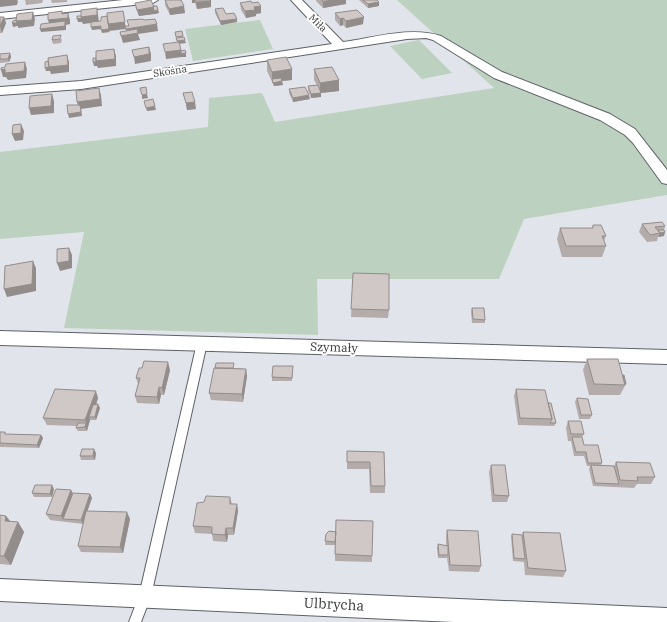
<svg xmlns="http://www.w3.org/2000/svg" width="667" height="622" font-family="'IBM Plex Serif',serif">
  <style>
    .green { fill: #bcd1bf }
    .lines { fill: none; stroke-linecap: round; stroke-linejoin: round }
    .lane-casing { stroke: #5d6066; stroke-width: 2 }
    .street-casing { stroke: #5d6066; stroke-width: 2 }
    .lane { fill: #fff; fill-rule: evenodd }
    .street { fill: #fff; fill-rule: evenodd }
    .wall { fill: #b3acab }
    .shaded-wall { fill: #928c8b }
    .building { fill: #d0c8c7; stroke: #928c8b }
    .labels { text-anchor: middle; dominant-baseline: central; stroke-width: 4; stroke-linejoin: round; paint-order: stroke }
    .far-street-label { font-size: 10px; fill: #36373a; stroke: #fff }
    .street-label { font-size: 12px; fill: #36373a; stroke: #fff }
    .near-street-label { font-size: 14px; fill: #36373a; stroke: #fff }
  </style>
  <rect width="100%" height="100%" fill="#e1e5eb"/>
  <!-- green -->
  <path class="green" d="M397 0H667V195L524 219 499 279H317L318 335 64 328 84 232 0 239V152L208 127 209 98 262 93 275 122 494 88Z
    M260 20 273 49 193 61 185 29Z
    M419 40 452 73 422 79 390 46Z"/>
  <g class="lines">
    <defs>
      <path id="lane" d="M202 339 205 340 207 343 151 596 141 622H129L139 596 197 343 199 340Z"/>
      <path id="street" d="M123 0H158L153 3 0 19V13Z
        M291 0H302L343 42C374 38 410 26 441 36L502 72 610 114 635 129 667 170V184L662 183 633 143 625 135 600 120 494 78 433 40 426 38 407 39 81 89 0 95V87L81 81 332 44Z
        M0 331 667 350V364L0 345Z
        M0 579 667 608V622H454L0 601Z"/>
    </defs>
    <!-- lane casing -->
    <use href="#lane" class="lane-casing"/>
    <!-- street casing -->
    <use href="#street" class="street-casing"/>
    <!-- lane -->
    <use href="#lane" class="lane"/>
    <!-- street -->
    <use href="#street" class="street"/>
  </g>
  <!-- wall -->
  <path class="wall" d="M25 0H43L42 3 26 5Z
    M51 0H67V2L52 3Z
    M165 0H181L185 13 170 15 165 5Z
    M192 0H210L211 7 197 9 195 3H192Z
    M316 0H346V4L323 8 316 1Z
    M359 0H377L379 6 368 8Z
    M135 3 153 6 158 10 159 13 139 16 136 9Z
    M240 3H252L261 13 256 14V16L246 18 241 10Z
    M215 9 237 19V22L221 25 215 13Z
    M335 13 363 24 346 28 343 25 340 26 335 20Z
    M0 17H4L6 23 2 33H0Z
    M62 39 61 43 53 44 52 40Z
    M10 53 11 57 9 62 0 63V54Z
    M267 60 292 69V80L282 81 283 85 274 86 267 71Z
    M314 69 339 80V91L321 93V97L311 98 308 90V86L317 85 314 80Z
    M289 89 310 99 293 102 289 93Z
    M183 93 196 109 187 110 185 100Z
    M642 224 665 226 664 230V236L658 237 657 241 647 242 639 232Z
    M593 225 606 236 604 241 606 246 602 257H562L557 239 560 228H592Z
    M353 273 389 310 388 318 351 317Z
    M472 308 485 320V323H472L471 312Z
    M587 359 623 375 626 384 620 395H589L583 370Z
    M234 367V368L246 369 247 376 243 402 211 400 209 393Z
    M170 370 164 395H161L159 404 137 403 135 396 138 384 136 378Z
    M293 370 292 381H272V377Z
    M516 389 548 403 556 423 554 426 518 425 514 396Z
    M98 398 96 405 100 408 96 420H90L87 431H78L76 428 77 426 47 425 43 418Z
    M577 398 592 415 590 419H579L575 402Z
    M568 421 584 434 582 437 584 445 602 463 601 465 614 466 616 462 655 477 651 484H637L634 488 593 486 589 469 590 466H587L584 456H574L571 441H568L566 428Z
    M0 432H5L6 434 41 435 43 438 39 448 0 447Z
    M347 451 384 452 385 486V493H370L369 469H347Z
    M96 453 95 460H81L80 456Z
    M491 465 509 496 507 502H492L489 472Z
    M54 489 52 497H34L32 493Z
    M71 490 73 493 90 494 92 498 87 511 130 519 123 553 81 552 78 546 83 524 50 520 46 514Z
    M230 497 232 504H237L238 511 234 535H228L227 542 213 541 212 534 195 533 193 526 204 502Z
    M0 515 6 516 10 521 18 522 24 532 11 565 0 564Z
    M447 530 481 566 479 572 449 571 447 558H438L437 548 438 544 446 546V536Z
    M523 532 566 571 563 577 525 575 524 562 513 561 511 537 512 534 522 535Z
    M326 534 372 556V562L335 561V544V545H325Z"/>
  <!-- shaded-wall -->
  <path class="shaded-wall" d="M0 0H17L18 1 17 5 0 7Z
    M192 0H195V3H192Z
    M331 0H346V4L323 8V2Z
    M211 1V7L197 9 196 2Z
    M379 2V6L368 8V4Z
    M184 6 185 13 170 15 169 9Z
    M261 6V13L256 14V16L246 18 245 11 254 7Z
    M154 7 155 14 139 16 137 10Z
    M97 8 99 22 83 24 82 22H78L77 19 81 17Z
    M158 10 159 13 155 14 154 11Z
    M62 11 64 18 68 13 70 20V24L66 25V30L41 32 40 29 50 26 48 20 62 14Z
    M123 11 126 29 157 24 158 31 138 34 140 40 123 43 121 36 127 35 125 26 126 29 109 31 110 32 102 33 101 30Z
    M33 12 35 19 34 26 18 28V26L13 27 12 23Z
    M4 17 6 23 2 33 0 26Z
    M364 17 363 24 346 28V21Z
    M343 18V25L340 26V19Z
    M237 19V22L221 25 220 21Z
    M101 26 102 29 92 30 91 27Z
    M185 40 186 43 178 44 177 41Z
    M149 47 151 54V61L135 64 134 57Z
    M114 49 116 56V66L98 68 97 66H94L93 62 96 61Z
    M181 50 182 57 166 59 165 52Z
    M10 53 11 57 9 62 8 59Z
    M186 53V57H182L181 54Z
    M67 55 69 62V72L51 74 50 71H46L45 68Z
    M25 62 27 69 26 78 8 80 6 77H3L1 70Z
    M292 69V80L273 82 272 79V72Z
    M339 80V91L320 93V83Z
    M282 81 283 85 274 86 273 83Z
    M99 88 101 95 102 106 81 109 82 116 69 118 68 114 79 109 77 102Z
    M321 93V97L311 98V94Z
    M52 94 54 101V113L31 115 29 108Z
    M147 94 148 98 142 99V95Z
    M309 95 310 99 293 102V98Z
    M195 102 196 109 187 110 186 103Z
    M155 106 156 110 147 111 146 108Z
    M21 124 24 131 23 140 15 141 12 134Z
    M665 232 664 236 658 237 660 233Z
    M69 248 72 255V268L60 271 57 263Z
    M33 261 36 268V291L7 297 4 289Z
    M168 362 170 370 164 395 162 388Z
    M246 369 247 376 243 402 242 394Z
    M159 387 161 395 159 404 157 397Z
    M96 391 98 398 92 417H89L90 420 88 427 85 420Z
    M98 404 100 408 96 420 95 417Z
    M86 423 88 427 87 431 85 427Z
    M41 435 43 438 39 448 37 445Z
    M94 449 96 453 95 460 93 456Z
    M52 485 54 489 52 497 50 494Z
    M71 490 74 497 63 519 61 516Z
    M90 494 92 498 83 524 81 520Z
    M237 504 238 511 234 535 233 528Z
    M127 512 130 519 123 553 120 547Z
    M6 516 13 525 5 521Z
    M18 522 24 532 11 565 4 556Z
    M226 528 228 535 227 542 225 535Z"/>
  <!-- building -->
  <path class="building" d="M151 0 154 7 137 10 135 3Z
    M165 0H181L184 6 169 9Z
    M195 0H210L211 1 196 2Z
    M322 0H331L323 2Z
    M363 0H377L379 2 368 4Z
    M251 1 252 3 258 2 261 6 254 7 255 10 245 11 240 3Z
    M153 6H157L158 10 154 11Z
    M97 8V15L81 17V10Z
    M223 8 226 14 234 13 237 19 220 21 215 9Z
    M357 10 364 17 346 21 343 18 340 19 335 13Z
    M62 11V14L68 13V18L48 20V13Z
    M123 11 125 22 108 24 107 13Z
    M33 12 32 20 16 21 17 14Z
    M77 16H81L82 18 77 19Z
    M107 16 109 29 101 30V26L91 27V22L101 21V17Z
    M0 17H4L0 26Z
    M143 19 144 20 155 19 157 24 126 29 125 26H129L127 20Z
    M16 20 17 23H12L13 21Z
    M65 21V26L40 29 41 24Z
    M137 29 138 33 121 36 120 32Z
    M182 31 183 36 176 37 175 32Z
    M61 35 60 39 52 40 53 36Z
    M184 37 185 40 177 41 176 38Z
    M179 42 181 50 165 52 163 44Z
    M149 47V54L134 57 132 50Z
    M114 49 115 59 96 61V51Z
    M185 50 186 53 181 54V51Z
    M10 53 8 59H0V54Z
    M67 55 68 65 49 67 48 58Z
    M286 57 292 69 272 72 267 60Z
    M93 58H96V62H93Z
    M48 61 49 67 45 68V62Z
    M25 62 24 71 5 73V69L1 70V68L5 67 6 64Z
    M332 67 339 80 320 83 314 69Z
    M281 78 282 81 273 83 272 79Z
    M318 85 321 93 311 94 308 86Z
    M146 87 147 94 142 95 140 88Z
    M305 87 309 95 293 98 289 89Z
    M99 88 100 99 77 102 76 91Z
    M192 92 195 102 186 103 183 93Z
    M52 94 51 106 29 108 30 96Z
    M153 99 155 106 146 108 144 101Z
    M67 105H80L81 112 68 114Z
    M21 124V133L12 134 13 125Z
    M662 222 665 226 655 227 660 233 650 235 642 224Z
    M593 225H601L606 236H602L606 246H566L560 228H593Z
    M658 230H664L665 232 660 233Z
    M69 248V261L57 263V249Z
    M33 261 32 284 4 289 5 266Z
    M353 273 389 274V310L351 309Z
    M472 308H484L485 320 473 319Z
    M587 359H618L625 385 594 384Z
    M144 361 168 362 162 388 159 387 157 397 135 396 140 378H136L139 368H142Z
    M216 363H234L233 368H215Z
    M273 366H293L292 378 272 377Z
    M214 368 246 369 242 394 209 393Z
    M623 375H624L626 384H625Z
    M55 389 96 391 85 420 43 418Z
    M516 389 545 390 552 419 520 418Z
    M577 398 588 399 592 415H581Z
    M548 403H551L556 423H550L552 419Z
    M98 404 95 417H89L93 405Z
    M568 421H581L584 434H571Z
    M78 423H86L85 427 76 428Z
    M0 432H5V434L41 435 37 445 0 443Z
    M572 437H582L584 445H598L602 463H588L586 452H576Z
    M82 449H94L93 456H80Z
    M347 451 384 452 385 486H371L370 462H347Z
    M616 462 650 463 655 477H637L638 481 620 480Z
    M491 465H505L509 496 494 495Z
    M591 465 614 466 619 484 595 483Z
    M35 485H52L50 494 32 493Z
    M56 489 71 490 61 516 46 514Z
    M73 493 90 494 81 520 63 519Z
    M206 496 230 497V504H237L233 528H226L225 535 212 534V527L193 526 197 503 204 502Z
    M86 511 127 512 120 547 78 546Z
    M0 515 6 516 5 521 18 522 4 556H0Z
    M336 520 373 521 372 556 335 554Z
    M447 530 478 531 481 566 450 565Z
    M329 531 336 532 335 542 325 541 326 534Z
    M523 532 560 533 566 571 528 568Z
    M512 534 522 535 525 559 514 558Z
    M438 544 448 546V555H439Z"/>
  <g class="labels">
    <!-- far-street labels -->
    <g class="far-street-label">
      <text transform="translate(318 23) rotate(45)">Miła</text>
      <text transform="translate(170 71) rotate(-9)">Skośna</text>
    </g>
    <!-- street labels -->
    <g class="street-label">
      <text transform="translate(334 347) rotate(2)">Szymały</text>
    </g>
    <!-- near-street labels -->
    <g class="near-street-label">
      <text transform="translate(334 604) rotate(3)">Ulbrycha</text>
    </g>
  </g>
</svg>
